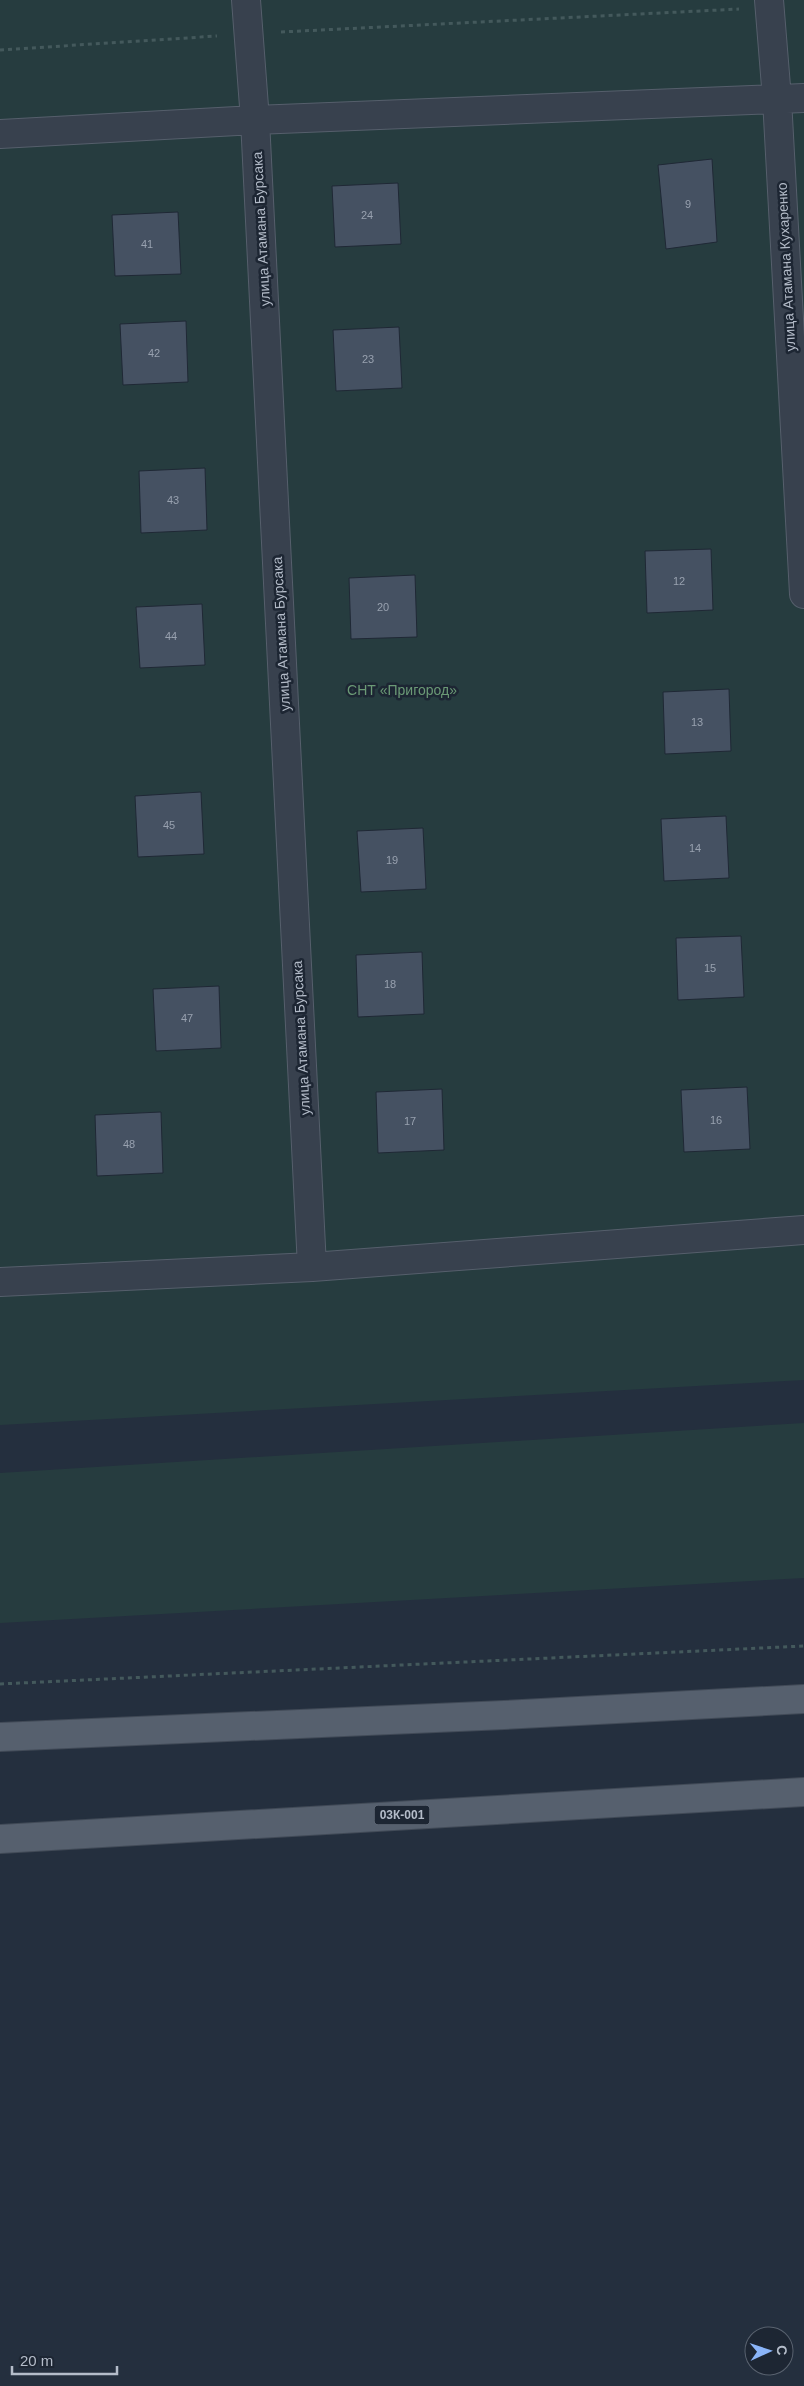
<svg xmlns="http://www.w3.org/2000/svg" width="804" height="2386" font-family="Arial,sans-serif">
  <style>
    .green { fill: #263c3f }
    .building { fill: #455162; stroke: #1f2835 }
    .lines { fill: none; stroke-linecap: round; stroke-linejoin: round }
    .minor-casing { stroke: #565f6c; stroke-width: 30 }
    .primary-casing { stroke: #414a57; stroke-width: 30 }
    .path { stroke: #44595c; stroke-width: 3; stroke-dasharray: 4 4; stroke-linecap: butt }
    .minor { stroke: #38414e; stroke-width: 28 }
    .primary { stroke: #56606e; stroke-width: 28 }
    .labels { text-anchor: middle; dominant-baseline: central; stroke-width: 5; stroke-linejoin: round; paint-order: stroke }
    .number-label { font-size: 11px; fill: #98a1af }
    .shield { fill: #1d2633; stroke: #878f9c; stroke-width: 1 }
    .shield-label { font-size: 12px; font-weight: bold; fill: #b4bcc9 }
    .street-label { font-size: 14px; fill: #b4bcc9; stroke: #1d2633 }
    .park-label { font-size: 14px; fill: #6b9a76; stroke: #1d2633 }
  </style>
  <rect width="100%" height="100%" fill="#242f3e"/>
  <!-- green -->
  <path class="green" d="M0 0H804V1380L0 1425Z
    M804 1423V1578L0 1623V1473Z"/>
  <!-- building -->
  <path class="building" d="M712 159 717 242 666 249 658 165Z
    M398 183 401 244 335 247 332 186Z
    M178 212 181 274 115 276 112 215Z
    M186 321 188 382 123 385 120 324Z
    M399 327 402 388 336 391 333 330Z
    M205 468 207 530 141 533 139 471Z
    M711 549 713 610 647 613 645 551Z
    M415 575 417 637 351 639 349 578Z
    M202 604 205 665 140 668 136 607Z
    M729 689 731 751 665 754 663 692Z
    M201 792 204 854 138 857 135 796Z
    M726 816 729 878 664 881 661 819Z
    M423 828 426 889 361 892 357 831Z
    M741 936 744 997 678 1000 676 938Z
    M422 952 424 1014 358 1017 356 955Z
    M219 986 221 1048 156 1051 153 989Z
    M747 1087 750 1149 684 1152 681 1090Z
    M442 1089 444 1150 378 1153 376 1092Z
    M161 1112 163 1173 97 1176 95 1115Z"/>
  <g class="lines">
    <defs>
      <path id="minor" d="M246 0 255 120 312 1267
        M769 0 777 99 804 594
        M0 134 255 120 804 98
        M0 1282 312 1267 804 1230"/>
      <path id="primary" d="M0 1737 504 1715 804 1699
        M0 1839 804 1792"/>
    </defs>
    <!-- minor casing -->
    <use href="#minor" class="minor-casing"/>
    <!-- primary casing -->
    <use href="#primary" class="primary-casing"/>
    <!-- path -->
    <path class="path" d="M281 32 739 9
      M0 50 217 36
      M0 1684 804 1646"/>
    <!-- minor -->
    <use href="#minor" class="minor"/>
    <!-- primary -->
    <use href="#primary" class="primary"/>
  </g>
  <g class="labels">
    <!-- number labels -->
    <g class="number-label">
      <text x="688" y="204">9</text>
      <text x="367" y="215">24</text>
      <text x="147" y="244">41</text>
      <text x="154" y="353">42</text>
      <text x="368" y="359">23</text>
      <text x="173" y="500">43</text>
      <text x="679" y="581">12</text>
      <text x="383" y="607">20</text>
      <text x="171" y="636">44</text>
      <text x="697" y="722">13</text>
      <text x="169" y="825">45</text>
      <text x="695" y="848">14</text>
      <text x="392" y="860">19</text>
      <text x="710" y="968">15</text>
      <text x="390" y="984">18</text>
      <text x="187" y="1018">47</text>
      <text x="716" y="1120">16</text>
      <text x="410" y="1121">17</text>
      <text x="129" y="1144">48</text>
    </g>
    <!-- shield labels -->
    <rect class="shield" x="374.5" y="1805.5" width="55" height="19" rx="4"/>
    <g class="shield-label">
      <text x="402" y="1815">03К-001</text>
    </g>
    <!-- street labels -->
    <g class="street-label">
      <text transform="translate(261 229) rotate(-93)">улица Атамана Бурсака</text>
      <text transform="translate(786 267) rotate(-93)">улица Атамана Кухаренко</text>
      <text transform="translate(281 634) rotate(-93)">улица Атамана Бурсака</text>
      <text transform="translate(301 1038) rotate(-93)">улица Атамана Бурсака</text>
    </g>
    <!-- park labels -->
    <g class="park-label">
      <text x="402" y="690">СНТ «Пригород»</text>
    </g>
  </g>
  <!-- north arrow -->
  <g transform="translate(769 2351) rotate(87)"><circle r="24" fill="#1d2633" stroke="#59626f"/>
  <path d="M0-4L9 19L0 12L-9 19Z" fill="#8ab4f8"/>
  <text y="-8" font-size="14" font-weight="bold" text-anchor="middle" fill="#b4bcc9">С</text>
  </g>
  <!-- scale -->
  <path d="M12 2366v8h105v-8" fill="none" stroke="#b4bcc9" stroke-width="2.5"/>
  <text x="20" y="2366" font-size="15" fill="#b4bcc9" stroke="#1d2633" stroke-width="4" paint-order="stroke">20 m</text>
</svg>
